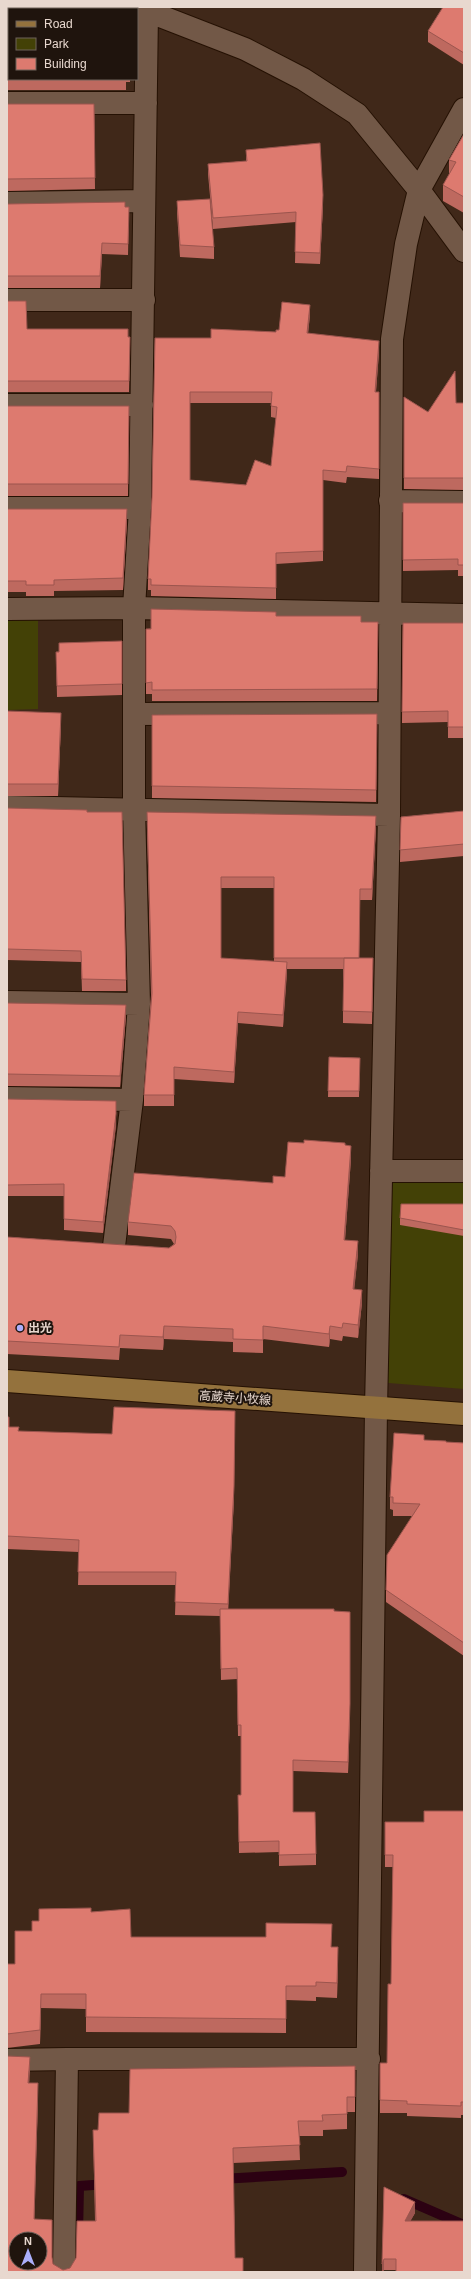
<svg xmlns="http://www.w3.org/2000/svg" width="471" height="2279" font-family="Helvetica,'Noto Sans JP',sans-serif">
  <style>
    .green { fill: #434106 }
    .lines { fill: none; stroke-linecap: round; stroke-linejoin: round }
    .stream { stroke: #2c0112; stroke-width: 10 }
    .minor-casing { stroke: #251103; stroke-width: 24 }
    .major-casing { stroke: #251103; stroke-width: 24 }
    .minor { stroke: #725847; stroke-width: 22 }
    .major { stroke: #94723d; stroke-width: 22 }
    .wall { fill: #be695f; fill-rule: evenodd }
    .shaded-wall { fill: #9b554e }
    .building { fill: #dd7a6f; stroke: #9b554e; fill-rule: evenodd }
    .poi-dot { fill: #abaffb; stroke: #1f140d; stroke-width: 1.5 }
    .labels { text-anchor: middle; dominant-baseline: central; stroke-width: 4; stroke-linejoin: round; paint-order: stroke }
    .poi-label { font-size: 12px; font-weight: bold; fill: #e8d8cf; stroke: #1f140d; text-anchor: start }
    .street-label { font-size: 12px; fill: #e8d8cf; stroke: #1f140d }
  </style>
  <rect width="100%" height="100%" fill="#402819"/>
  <!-- green -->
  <path class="green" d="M7 609H38V709L7 710Z
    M381 1171H464V1389L376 1382Z"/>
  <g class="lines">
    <!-- stream -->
    <path class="stream" d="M221 2179 342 2172
      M404 2199 464 2225
      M78 2234 79 2186 107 2184"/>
    <defs>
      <path id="minor" d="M137 7 245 49 303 79 357 114 419 190 464 251
        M7 103H146
        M7 203 144 201
        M7 300H144
        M7 405H142
        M390 501 464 502
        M7 508H140
        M7 609 134 608 464 615
        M134 714 389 713
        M7 807 389 815
        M7 1002 139 1004
        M7 1098 132 1100
        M381 1171H464
        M114 1246 132 1100 139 1004 134 808V608L140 508 147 12
        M7 2060 67 2059
        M64 2272 67 2059H369
        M365 2272 376 1408 389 815 392 339 406 244 419 190 464 109"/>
      <path id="major" d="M7 1381 464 1414"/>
    </defs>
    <!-- minor casing -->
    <use href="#minor" class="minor-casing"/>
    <!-- major casing -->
    <use href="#major" class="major-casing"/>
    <!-- minor -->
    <use href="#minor" class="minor"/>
    <!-- major -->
    <use href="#major" class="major"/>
  </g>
  <!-- wall -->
  <path class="wall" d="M7 7 9 79H130V82H126V90H7Z
    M464 7V65L428 42V31Z
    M7 104H94L95 189 7 191Z
    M464 134V213L443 201V185L449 175V160Z
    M246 150 323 205 320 264 295 263 296 222 213 229 208 174V164L246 161Z
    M177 201 214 247V259L180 257 177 213Z
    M7 204 129 207 128 255 102 254 100 288H7Z
    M7 301 27 329 130 337 129 392H7Z
    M310 315 308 333 379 352 376 392H379V479L347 477 346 483 323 480V561L276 564V599L151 596V590H148V579L152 497 155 338H211L276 332ZM190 403H271V417L276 418 271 466 246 485 190 480Z
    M404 397 428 412 456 403H464V490L404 489Z
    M7 406H129L128 496H7Z
    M403 503H464V576H458V570L403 571Z
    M7 509 127 520 123 590 54 591V596H26V592H7Z
    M276 616 361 622H378L377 701H152V694H146V629Z
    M403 623H464V738H448V722L402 723Z
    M122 641V695L57 697 56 652Z
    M7 711 61 724 58 796H7Z
    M377 714 376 802 152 798V715Z
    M7 808 87 812 126 980V991H82L81 962 7 960Z
    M464 811V856L400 862 401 817Z
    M147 823 376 827 372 900H360L359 958 373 970 372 1024 343 1023V969H287L283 1027 238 1023 234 1083 174 1079V1106H144V1095L151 995ZM221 888H274V962L221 958Z
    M7 1003 126 1016 120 1087 7 1086Z
    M329 1057 360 1058 359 1097H328Z
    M7 1099 116 1125 103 1233 64 1230V1196H7Z
    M304 1143 345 1145 351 1159 345 1240 358 1254 354 1289 362 1303 358 1338 343 1336 342 1341 330 1339 329 1347 263 1339V1353L233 1352V1342L164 1339 163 1350 120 1348 119 1360 7 1354V1237L169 1248 174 1244 171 1239 128 1235V1222L273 1183 285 1177Z
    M464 1204V1236L400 1225V1218Z
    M7 1417 9 1427 19 1431 234 1499 228 1609 350 1716 348 1773 293 1771V1812L316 1854V1865L279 1866V1852L239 1853 238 1795H241V1736H238L237 1679 221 1680 220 1616 175 1615 176 1585H78L79 1552 7 1549Z
    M424 1440 446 1442 464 1443V1656L386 1602V1590L412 1516H393V1510L390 1509V1497Z
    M464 1811V2115H461V2118L407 2116V2113H380V2063H387L391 1984 393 1867H385V1822H424Z
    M91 1912 131 1937 332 1947 338 1962 337 1998 316 1997V2001L286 2000V2033L86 2032V2009L41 2008 40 2044 7 2048V1964H15L32 1931 39 1921Z
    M355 2066V2112H347V2129L323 2130V2136H299L300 2160 233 2163 235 2258 243 2272H7L30 2072 29 2083 38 2098 34 2219 52 2258 53 2264 63 2270 70 2268 76 2258 95 2221 93 2130H98L129 2113Z
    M384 2187 415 2213 410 2221 396 2270H384L382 2272Z"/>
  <!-- shaded-wall -->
  <path class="shaded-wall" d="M323 195V205L320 264V253Z
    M102 243V254L100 288V276Z
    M310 305V315L307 344V333Z
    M379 341V352L375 403V392Z
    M127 509V520L123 590V578Z
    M61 713V724L58 796V784Z
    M376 816V827L372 900V889Z
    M287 962V974L283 1027V1015Z
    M126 1005V1016L120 1087V1076Z
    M238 1012V1023L234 1083V1072Z
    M116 1114V1125L103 1233V1222Z
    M351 1146V1159L344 1253V1240Z
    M358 1241V1254L353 1302V1289Z
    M362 1290V1303L358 1338V1325Z
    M164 1326V1339L163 1350V1337Z
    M330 1326V1339L329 1347V1334Z
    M235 1411 234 1499 228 1616V1604Z
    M350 1704V1716L348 1773V1762Z
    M338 1947V1962L337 1998V1983Z
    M41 1994V2008L40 2044V2030Z
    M30 2057V2072L28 2097V2083Z
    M38 2083V2098L34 2234V2219Z
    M415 2202V2213L405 2231V2221Z
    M384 2259V2270L383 2272H382V2264Z"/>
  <!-- building -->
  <path class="building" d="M7 7H10V9H9V79H126H7Z
    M443 7H464V53L428 31Z
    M7 104H94L95 178 7 179Z
    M464 134V197L443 185 456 162 449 160Z
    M320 143 323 195 320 253 295 252 296 212 213 218 208 164 247 161 246 150Z
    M210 199 214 247 180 245 177 201Z
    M125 202V207H129L128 244 102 243 100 276H7V204Z
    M7 301H26L27 329H128V337H130L129 381H7Z
    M282 302 310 305 307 333 379 341 375 392H379V469L347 466 346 472 323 470V551L276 553V588L151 585V579H148L152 497 155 338H211V329L276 332V330H279ZM190 392H272L271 406 277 407 271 466 255 460 246 485 190 480Z
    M455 371 456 403H464V478H404V397L428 412Z
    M7 406H129L128 484H7Z
    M403 503H464V565H458V559L403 560Z
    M7 509H127L123 578 54 580V585H26V581H7Z
    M151 609 276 612V616H361V622H378L377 689 152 690V682L146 683V629H151Z
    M403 623H464V727H448V711L402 712Z
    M122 641V684L57 686 56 652H59V643Z
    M7 711 61 713 58 784H7Z
    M377 714 376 790 152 786V715Z
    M7 808 87 810V812H122L126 980 82 979 81 951 7 949Z
    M464 811V844L400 850 401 817Z
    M147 812 376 816 372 889H360L359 958H274V877H221V958L287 962 283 1015 238 1012 234 1072 174 1067V1095H144L152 993Z
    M344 958H373L372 1012 343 1011Z
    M7 1003 126 1005 120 1076 7 1074Z
    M329 1057 360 1058 359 1091H328Z
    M7 1099 116 1101V1114L103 1222 64 1219V1184L7 1185Z
    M304 1140 345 1143V1145L351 1146 344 1240 358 1241 353 1289 362 1290 358 1325 343 1323 342 1328 330 1326 329 1334 263 1326V1340L233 1339V1329L164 1326 163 1337 120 1335 119 1347 7 1341V1237L169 1248 175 1244 176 1237 175 1231 171 1226 128 1222 134 1173 273 1183V1176L285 1177 288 1142 304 1143Z
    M401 1204H464V1230L400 1218Z
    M114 1407 235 1411 234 1486 228 1604 175 1602 176 1572H78L79 1540 7 1536V1417H9V1427H19L18 1431 112 1434Z
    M394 1433 424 1435V1440L446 1441V1442L464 1443V1643L386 1590 387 1555 420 1504 393 1503V1497H390Z
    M220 1609H334V1611L350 1612V1704L348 1762 293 1760V1812H315L316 1854 279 1855V1841L239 1842 238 1795H241V1725H238L237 1668 221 1669Z
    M424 1811H464V2102H461V2106L407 2104V2101L380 2100V2063H387L388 1984H391L393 1855H385V1822H424Z
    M91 1908V1912L130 1909 131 1937H266V1923L332 1924 331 1947H338L337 1983 316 1982V1986H286V2019L86 2017V1994H41L40 2030 7 2034V1964H15V1931H32V1921H39V1909Z
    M7 2056 30 2057 28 2083H38L34 2219 52 2220V2257L53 2264 63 2270 70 2268 76 2258 77 2221H96L93 2130H98L99 2113H129L130 2069 355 2066V2097H347V2114L322 2115 323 2121H298L300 2145 233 2148 235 2258H243V2272H7ZM16 2239H40V2263H16Z
    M384 2187 415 2202 405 2221H464V2272H396V2259H384L382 2264Z"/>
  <!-- markers -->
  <circle class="poi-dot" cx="20" cy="1328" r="4"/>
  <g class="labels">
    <!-- poi labels -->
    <g class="poi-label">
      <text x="28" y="1328">出光</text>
    </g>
    <!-- street labels -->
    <g class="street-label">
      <text transform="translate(235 1398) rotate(4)">高蔵寺小牧線</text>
    </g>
  </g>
  <!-- border -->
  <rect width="471" height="2279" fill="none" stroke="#e8d8cf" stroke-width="16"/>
  <!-- legend -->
  <rect x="8" y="8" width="130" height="72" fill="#1f140d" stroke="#6f625b"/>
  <rect x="16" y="21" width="20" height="6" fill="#94723d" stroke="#6f625b"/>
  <text x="44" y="28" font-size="12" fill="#e8d8cf">Road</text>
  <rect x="16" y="38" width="20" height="12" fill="#434106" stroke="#6f625b"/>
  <text x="44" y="48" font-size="12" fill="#e8d8cf">Park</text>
  <rect x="16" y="58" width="20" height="12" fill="#dd7a6f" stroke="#6f625b"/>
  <text x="44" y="68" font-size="12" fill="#e8d8cf">Building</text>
  <!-- north arrow -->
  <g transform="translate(28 2251)"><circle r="19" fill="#1f140d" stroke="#6f625b"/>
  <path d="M0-3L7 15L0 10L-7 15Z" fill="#abaffb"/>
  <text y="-6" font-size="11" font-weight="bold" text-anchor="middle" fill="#e8d8cf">N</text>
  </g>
</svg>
